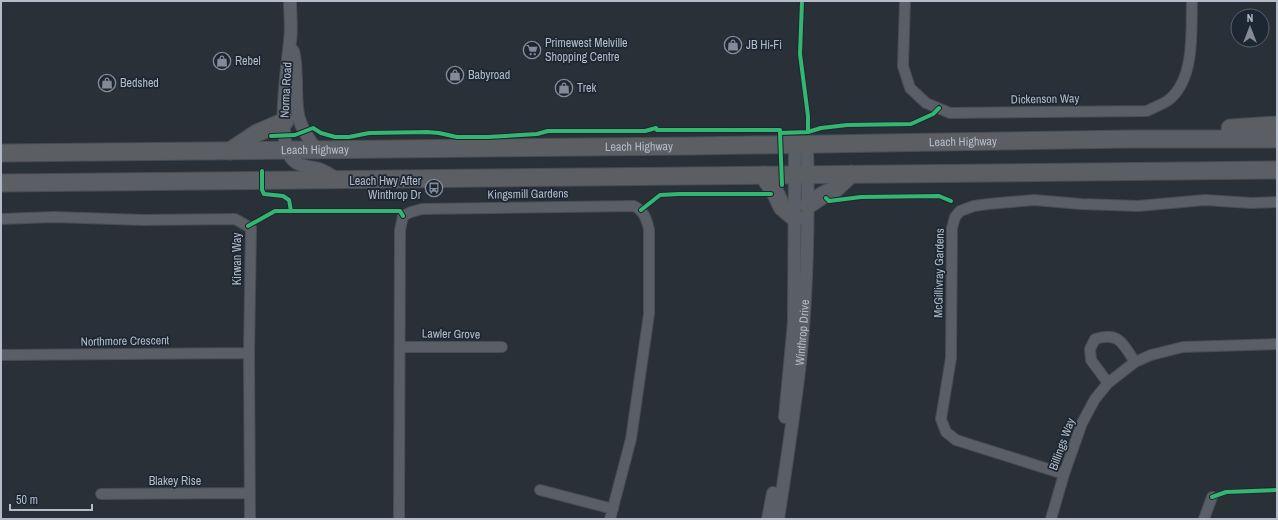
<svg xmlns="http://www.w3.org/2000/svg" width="1278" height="520" font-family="'Archivo Narrow',sans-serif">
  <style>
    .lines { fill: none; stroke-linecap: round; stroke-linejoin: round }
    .minor-casing { stroke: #484c53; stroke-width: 12 }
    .tertiary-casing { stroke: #484c53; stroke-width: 14 }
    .trunk-casing { stroke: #474c53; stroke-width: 19 }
    .minor { stroke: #5a5e66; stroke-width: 10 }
    .tertiary { stroke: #5a5e66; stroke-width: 12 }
    .trunk { stroke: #5b5f64; stroke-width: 17 }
    .cycleway-casing { stroke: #1d2633; stroke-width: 6 }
    .cycleway { stroke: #33b770; stroke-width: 4 }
    .labels { text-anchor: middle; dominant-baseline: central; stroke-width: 3.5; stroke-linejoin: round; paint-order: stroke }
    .poi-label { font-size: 12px; fill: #b4bcc9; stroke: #1d2633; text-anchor: start }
    .street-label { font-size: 12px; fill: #b4bcc9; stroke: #1d2633 }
  </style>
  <rect width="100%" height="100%" fill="#2a3038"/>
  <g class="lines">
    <defs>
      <path id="minor" d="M905 1 903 66 910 88 926 103 950 113 1147 111C1154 107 1165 104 1171 98 1195 76 1191 31 1192 1
        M1 219 54 217 143 220 235 219 251 228 249 353 250 519
        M400 347H502
        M1 355 249 353
        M1108 383 1091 360 1090 349 1095 339C1119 331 1123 344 1135 362
        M1064 474 956 440 946 432 941 419 951 358 952 228 955 217 960 211 974 206 988 204 1034 200 1081 204 1138 206 1205 200 1251 203 1277 202
        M540 490 613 509
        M101 494 250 493
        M399 519 400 230 403 216 411 212 422 209 634 206C644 211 646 218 649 229V314L631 439 610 519
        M1051 519 1064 474 1082 423 1095 399 1108 383 1135 362 1151 355 1183 347 1277 344
        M1204 519 1212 497"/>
      <g id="tertiary">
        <path d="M290 1C290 14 292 28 290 41 288 64 275 144 293 160 301 168 310 166 319 169 325 171 332 176 338 179"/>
        <path d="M293 51C296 61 295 70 296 80 296 112 296 124 317 150"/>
        <path d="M785 417 794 322 795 145"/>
        <path d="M768 519 773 493"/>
        <path id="s1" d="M778 519C784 480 790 441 795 402 807 318 809 229 807 144"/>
      </g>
      <g id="trunk">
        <path d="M1230 128 1277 125"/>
        <path d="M230 151 257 133 285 121"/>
        <path id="s2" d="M1 153 693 146 1131 139H1277"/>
        <path d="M763 175 775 192 782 207 795 218"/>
        <path d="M1 183 1277 170"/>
        <path d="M808 205 823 195 835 189 851 174"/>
      </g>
    </defs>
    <!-- minor casing -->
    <use href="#minor" class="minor-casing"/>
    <!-- tertiary casing -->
    <use href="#tertiary" class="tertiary-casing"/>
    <!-- trunk casing -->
    <use href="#trunk" class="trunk-casing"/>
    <!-- minor -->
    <use href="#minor" class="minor"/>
    <!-- tertiary -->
    <use href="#tertiary" class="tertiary"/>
    <!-- trunk -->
    <use href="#trunk" class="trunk"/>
    <defs>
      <path id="cycleway" d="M802 1 800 54 808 116V132
        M780 133 782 185
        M271 136 295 135 313 128 321 133 335 137H349L369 133 427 132 439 133 457 137H488L537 134 548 131H645L656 128 657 130H780V133L808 132 821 128 847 125 911 124 933 114 939 108
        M262 171V190L264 194 283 196 289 200 291 211
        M826 198 829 201 861 197 939 196 951 201
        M641 210 660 195 679 194H771
        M248 226 275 211H400L403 216
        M1212 497 1226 492 1277 490"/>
    </defs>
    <!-- cycleway casing -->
    <use href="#cycleway" class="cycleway-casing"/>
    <!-- cycleway -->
    <use href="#cycleway" class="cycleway"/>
  </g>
  <!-- icons -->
  <defs>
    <symbol id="shop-ring" viewBox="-11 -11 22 22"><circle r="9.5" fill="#1d2633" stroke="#848b96" stroke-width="1.5"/><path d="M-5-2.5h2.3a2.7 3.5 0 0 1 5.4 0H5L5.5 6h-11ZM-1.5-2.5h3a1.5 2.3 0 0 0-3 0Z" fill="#848b96"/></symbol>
    <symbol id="supermarket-ring" viewBox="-11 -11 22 22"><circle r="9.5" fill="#1d2633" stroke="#848b96" stroke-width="1.5"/><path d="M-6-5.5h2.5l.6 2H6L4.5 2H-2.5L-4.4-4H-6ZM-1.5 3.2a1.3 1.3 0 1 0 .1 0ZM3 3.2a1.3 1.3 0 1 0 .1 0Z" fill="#848b96"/></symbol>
    <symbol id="bus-ring" viewBox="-11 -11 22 22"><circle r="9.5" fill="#1d2633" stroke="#848b96" stroke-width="1.5"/><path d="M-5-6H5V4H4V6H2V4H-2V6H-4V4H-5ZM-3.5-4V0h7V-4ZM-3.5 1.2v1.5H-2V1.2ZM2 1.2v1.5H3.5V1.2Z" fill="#848b96"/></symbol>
  </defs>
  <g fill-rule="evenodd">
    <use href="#shop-ring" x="723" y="35" width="20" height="20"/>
    <use href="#supermarket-ring" x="522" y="40" width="20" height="20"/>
    <use href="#shop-ring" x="212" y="51" width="20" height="20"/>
    <use href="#shop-ring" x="445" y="65" width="20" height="20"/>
    <use href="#shop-ring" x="97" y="73" width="20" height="20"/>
    <use href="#shop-ring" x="554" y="78" width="20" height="20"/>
    <use href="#bus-ring" x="424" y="178" width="20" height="20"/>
  </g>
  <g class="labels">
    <!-- poi labels -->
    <g class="poi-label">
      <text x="545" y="43">Primewest Melville<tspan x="545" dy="14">Shopping Centre</tspan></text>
      <text x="746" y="45">JB Hi-Fi</text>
      <text x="235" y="61">Rebel</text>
      <text x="468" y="75">Babyroad</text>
      <text x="120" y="83">Bedshed</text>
      <text x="577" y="88">Trek</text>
      <text x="421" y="181" text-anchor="end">Leach Hwy After<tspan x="421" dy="14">Winthrop Dr</tspan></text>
    </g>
    <!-- street labels -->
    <g class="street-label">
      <text transform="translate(286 90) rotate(-87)">Norma Road</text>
      <text transform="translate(1045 99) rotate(-1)">Dickenson Way</text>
      <text stroke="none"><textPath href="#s2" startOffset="962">Leach Highway</textPath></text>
      <text stroke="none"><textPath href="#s2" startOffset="638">Leach Highway</textPath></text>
      <text stroke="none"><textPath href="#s2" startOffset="314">Leach Highway</textPath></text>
      <text transform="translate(528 194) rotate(-1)">Kingsmill Gardens</text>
      <text transform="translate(237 259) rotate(-90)">Kirwan Way</text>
      <text transform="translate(939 273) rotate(-89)">McGillivray Gardens</text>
      <text stroke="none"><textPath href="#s1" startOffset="188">Winthrop Drive</textPath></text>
      <text transform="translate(451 334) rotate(1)">Lawler Grove</text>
      <text transform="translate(125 341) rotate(-1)">Northmore Crescent</text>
      <text transform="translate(1062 444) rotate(-70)">Billings Way</text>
      <text x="175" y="481">Blakey Rise</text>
    </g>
  </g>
  <!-- border -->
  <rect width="1278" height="520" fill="none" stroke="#b4bcc9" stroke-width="4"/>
  <!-- north arrow -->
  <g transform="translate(1250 28)"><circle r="19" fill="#1d2633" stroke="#59626f"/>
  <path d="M0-3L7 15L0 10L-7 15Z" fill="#848b96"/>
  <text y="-6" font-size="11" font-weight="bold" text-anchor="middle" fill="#b4bcc9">N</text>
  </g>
  <!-- scale -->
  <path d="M10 504v6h82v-6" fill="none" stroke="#b4bcc9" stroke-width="2"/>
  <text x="16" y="504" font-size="12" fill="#b4bcc9" stroke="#1d2633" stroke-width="3" paint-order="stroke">50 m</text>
</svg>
